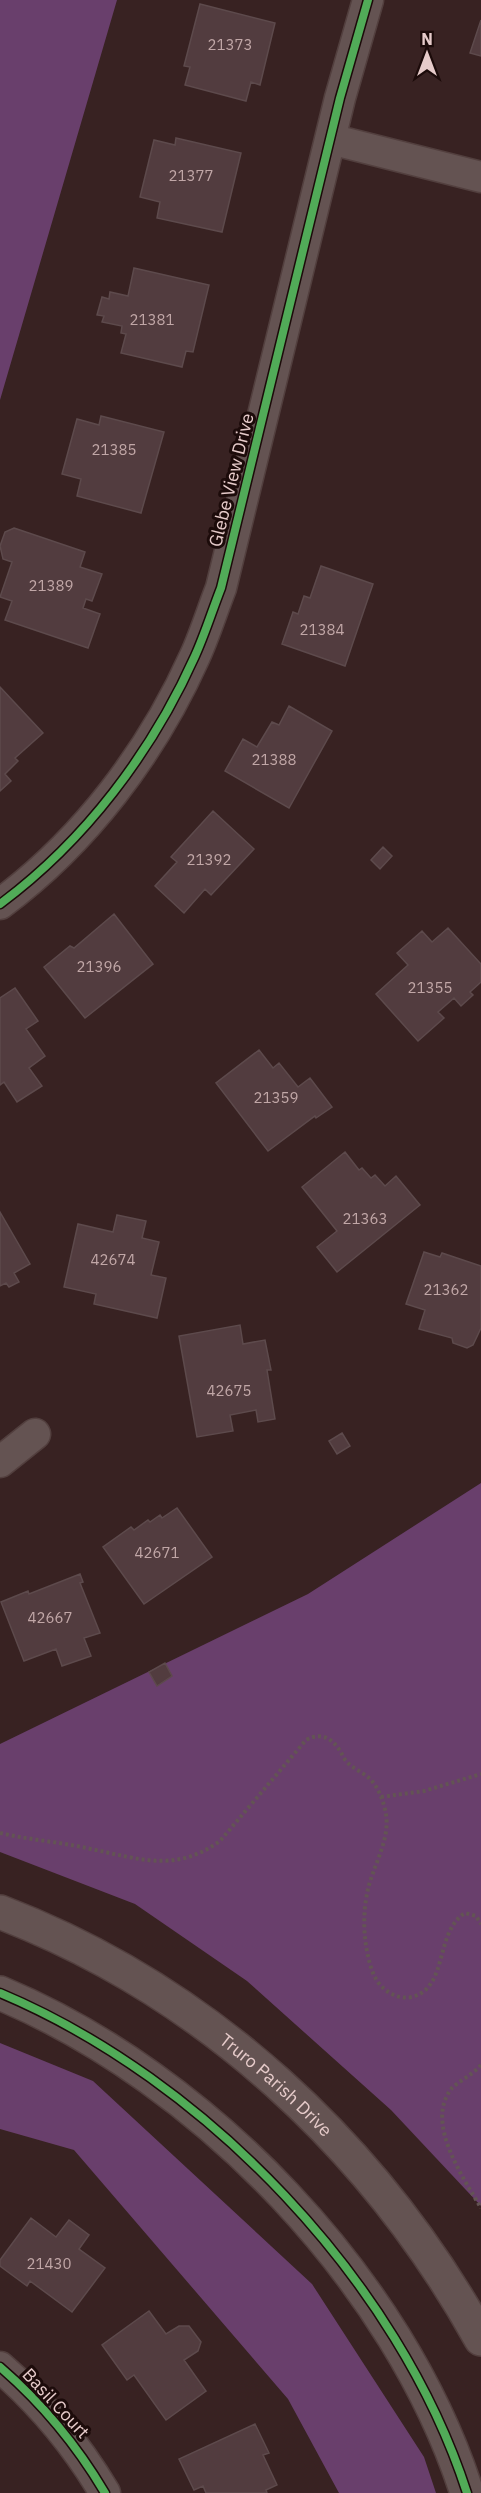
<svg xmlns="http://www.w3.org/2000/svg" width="481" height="2493" font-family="'IBM Plex Sans',sans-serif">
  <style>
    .forest { fill: #693f6c }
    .building { fill: #523c3f; stroke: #5d4a4c; stroke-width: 1.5 }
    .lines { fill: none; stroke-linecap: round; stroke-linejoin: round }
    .minor-casing { stroke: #523f3e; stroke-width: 33 }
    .tertiary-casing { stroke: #523f3e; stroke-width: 36 }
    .path { stroke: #635454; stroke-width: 4; stroke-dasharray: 3 3; stroke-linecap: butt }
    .minor { stroke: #645352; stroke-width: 30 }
    .tertiary { stroke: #645352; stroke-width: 33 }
    .cycleway-casing { stroke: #1c0b0a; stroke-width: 11 }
    .cycleway { stroke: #51ab58; stroke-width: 8 }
    .labels { text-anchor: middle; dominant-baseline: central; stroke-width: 6; stroke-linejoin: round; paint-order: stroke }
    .number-label { font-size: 15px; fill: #c1a7a7 }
    .street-label { font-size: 18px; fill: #e6cbca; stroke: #1c0b0a }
  </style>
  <rect width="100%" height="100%" fill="#382222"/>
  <!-- forest -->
  <path class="forest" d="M0 0H117L0 400Z
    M481 1483V2206L391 2110 247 1981 135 1904 0 1852V1744L308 1594Z
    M0 2043 93 2081 312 2284 424 2457 436 2493H339L288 2399 74 2150 0 2129Z"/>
  <!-- building -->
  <path class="building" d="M200 4 275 23 260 85 251 82 246 101 185 85 190 67 184 66Z
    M481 20V56L470 53Z
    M176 138 241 153 222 232 157 218 160 202 140 197 154 140 175 145Z
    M134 268 209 285 193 352 186 351 182 367 121 353 126 334 121 333 122 326 102 322 104 316 97 315 102 297 109 299 110 292 128 296Z
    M101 416 164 432 141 513 77 496 81 479 62 474 77 419 99 425Z
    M14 528 85 552 80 567 102 574 92 601 86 599 83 608 100 614 88 648 5 620 12 601 0 597 12 562 3 559 0 546 5 532Z
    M321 566 373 584 345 666 282 644 293 612 298 614 304 596 310 598Z
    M0 687 43 733 15 758 18 761 5 774 11 781 0 791Z
    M289 706 332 731 289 808 225 771 243 739 257 747 272 722 279 725Z
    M213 811 254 849 211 895 205 889 184 913 155 886 177 862 171 857Z
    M383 847 392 856 380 869 371 860Z
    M114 914 153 964 85 1018 44 967 70 946 74 948Z
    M448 928 481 964V982L470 992 473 995 461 1006 454 998 438 1012 444 1018 418 1041 376 994 408 965 397 953 422 931 432 942Z
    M15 988 38 1021 26 1029 45 1056 29 1068 42 1086 17 1102 4 1082 0 1085V998Z
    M259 1050 273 1068 279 1063 298 1087 310 1078 332 1107 316 1118 315 1116 268 1151 216 1083Z
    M345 1152 359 1170 362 1168 371 1178 375 1175 385 1186 396 1176 420 1205 337 1272 317 1247 337 1231 302 1187Z
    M0 1212 30 1264 14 1273 19 1282 9 1287 6 1283 0 1286Z
    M117 1215 146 1221 142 1238 159 1242 151 1275 166 1278 157 1318 94 1304 96 1294 64 1287 78 1224 113 1232Z
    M424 1252 440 1257 442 1253 481 1266V1328L473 1345 467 1348 453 1343 452 1338 419 1329 425 1310 406 1304Z
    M240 1325 243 1344 265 1340 271 1370H267L275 1419 258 1422 256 1410 230 1415 233 1431 197 1437 179 1336Z
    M342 1433 350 1446 337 1454 329 1441Z
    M177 1508 212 1557 144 1604 103 1547 131 1527 134 1530 148 1520 150 1522 160 1515 162 1518Z
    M80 1574 83 1582 80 1583 100 1633 84 1638 91 1656 62 1666 56 1649 24 1661 1 1602 28 1591 29 1594Z
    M165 1663 172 1676 157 1686 149 1672Z
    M31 2218 56 2237 69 2220 89 2235 79 2249 105 2268 72 2312 30 2281 27 2286 0 2266V2260Z
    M149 2311 166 2334 179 2326H189L201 2342 198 2351 184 2360 206 2391 166 2420 134 2375 127 2380 102 2345Z
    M255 2424 269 2453 263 2455 277 2485 266 2490 267 2493H206L203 2486 194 2490 179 2459Z"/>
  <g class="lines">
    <defs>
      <path id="minor" d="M330 139 481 177
        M0 904C85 841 152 752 195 656 205 634 212 611 221 588L340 98 368 0
        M0 1462 35 1434
        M0 2367C43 2404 76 2444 105 2493"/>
      <g id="tertiary">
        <path id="s1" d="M0 1912C206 1991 374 2146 481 2339"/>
        <path d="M0 1993C205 2079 399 2281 467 2493"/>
      </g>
    </defs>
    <!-- minor casing -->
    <use href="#minor" class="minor-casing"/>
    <!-- tertiary casing -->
    <use href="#tertiary" class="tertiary-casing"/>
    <!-- path -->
    <path class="path" d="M381 1797 424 1791 481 1774
      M0 1833C30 1840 61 1842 91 1849 140 1859 175 1873 220 1841L306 1740C325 1730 336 1742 344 1758 349 1767 361 1771 369 1778 378 1786 384 1802 386 1814 390 1840 374 1864 368 1889 363 1911 363 1934 368 1956 371 1969 375 1983 387 1991 394 1996 403 1999 412 1997 449 1987 434 1933 465 1913L476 1916 481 1924
      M481 2065C472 2075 459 2081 452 2088 424 2122 463 2177 481 2208"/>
    <!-- minor -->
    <use href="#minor" class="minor"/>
    <!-- tertiary -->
    <use href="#tertiary" class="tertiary"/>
    <defs>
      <path id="cycleway" d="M0 904C85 841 152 752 195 656 205 634 212 611 221 588L340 98 368 0
        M0 1993C205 2079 399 2281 467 2493
        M0 2367C43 2404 76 2444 105 2493"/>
    </defs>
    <!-- cycleway casing -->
    <use href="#cycleway" class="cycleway-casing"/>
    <!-- cycleway -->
    <use href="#cycleway" class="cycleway"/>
  </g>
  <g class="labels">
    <!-- number labels -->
    <g class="number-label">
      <text x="230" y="44">21373</text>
      <text x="191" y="175">21377</text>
      <text x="152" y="319">21381</text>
      <text x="114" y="449">21385</text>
      <text x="51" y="585">21389</text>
      <text x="322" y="629">21384</text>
      <text x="274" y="759">21388</text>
      <text x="209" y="859">21392</text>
      <text x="99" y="966">21396</text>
      <text x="430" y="987">21355</text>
      <text x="276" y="1097">21359</text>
      <text x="365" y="1218">21363</text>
      <text x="113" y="1259">42674</text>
      <text x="446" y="1289">21362</text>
      <text x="229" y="1390">42675</text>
      <text x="157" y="1552">42671</text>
      <text x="50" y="1617">42667</text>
      <text x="49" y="2263">21430</text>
    </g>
    <!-- street labels -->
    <g class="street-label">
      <text transform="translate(231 480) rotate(-76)">Glebe View Drive</text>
      <text stroke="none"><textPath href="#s1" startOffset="328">Truro Parish Drive</textPath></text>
      <text transform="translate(56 2403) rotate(47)">Basil Court</text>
    </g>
  </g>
  <!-- north arrow -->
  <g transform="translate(427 54)" stroke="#1c0b0a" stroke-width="4.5" paint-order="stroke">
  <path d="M0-4.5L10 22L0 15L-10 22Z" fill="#e6cbca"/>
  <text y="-9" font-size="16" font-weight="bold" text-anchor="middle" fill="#e6cbca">N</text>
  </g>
</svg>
